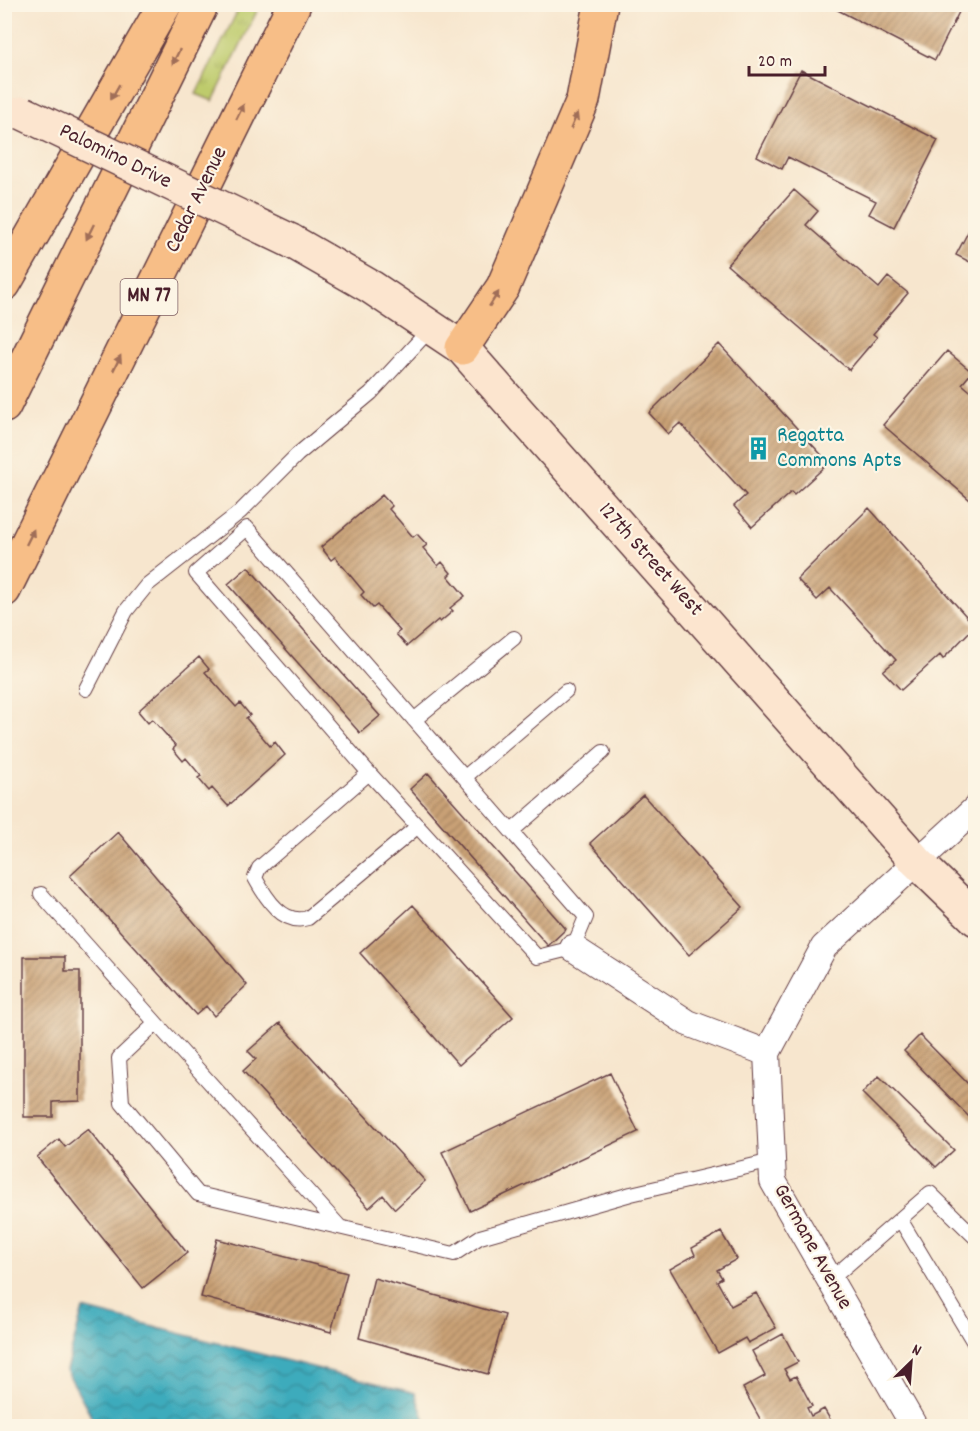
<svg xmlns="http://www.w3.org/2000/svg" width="980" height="1431" font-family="Dekko,sans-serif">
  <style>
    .grass { fill: url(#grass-tufts); stroke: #84754c; stroke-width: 1.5 }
    .water { fill: url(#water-waves); stroke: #446574; stroke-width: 1.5 }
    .building { fill: url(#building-hatch) }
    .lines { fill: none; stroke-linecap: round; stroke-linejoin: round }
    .lane-casing { stroke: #643d43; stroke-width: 16 }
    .street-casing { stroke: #643d43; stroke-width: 28 }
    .secondary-casing { stroke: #643d43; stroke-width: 36 }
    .highway-casing { stroke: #643d43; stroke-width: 36 }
    .lane { stroke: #fff; stroke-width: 14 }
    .street { stroke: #fff; stroke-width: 26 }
    .secondary { stroke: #fce5cf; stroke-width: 33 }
    .highway { stroke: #f7be87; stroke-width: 33 }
    .secondary-bridge-casing { stroke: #643d43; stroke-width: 36; stroke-linecap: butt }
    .secondary-bridge { stroke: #fce5cf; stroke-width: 33 }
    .oneway { fill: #a06e59 }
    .labels { text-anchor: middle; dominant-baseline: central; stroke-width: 4.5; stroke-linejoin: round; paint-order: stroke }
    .shield { fill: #fcf5e5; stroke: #7f5f63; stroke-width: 1.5 }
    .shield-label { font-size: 21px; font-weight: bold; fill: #4a1f2b }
    .street-label { font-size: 22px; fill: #4a1f2b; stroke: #fcf5e5 }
    .culture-label { font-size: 22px; fill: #0d838f; stroke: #fcf5e5; text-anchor: start }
  </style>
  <defs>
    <pattern id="grass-tufts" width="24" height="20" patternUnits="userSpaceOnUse" patternTransform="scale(1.5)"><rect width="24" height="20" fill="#becb6c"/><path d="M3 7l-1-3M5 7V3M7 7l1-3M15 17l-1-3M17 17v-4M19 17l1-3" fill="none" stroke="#a5ae5e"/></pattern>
    <pattern id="water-waves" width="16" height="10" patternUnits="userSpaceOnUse" patternTransform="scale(1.5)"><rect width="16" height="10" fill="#3dabbc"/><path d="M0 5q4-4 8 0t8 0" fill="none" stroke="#358b99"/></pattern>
    <pattern id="building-hatch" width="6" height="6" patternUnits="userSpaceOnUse" patternTransform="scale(1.5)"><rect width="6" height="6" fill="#c9a176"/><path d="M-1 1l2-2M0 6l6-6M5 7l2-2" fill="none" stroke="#a58361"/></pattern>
  </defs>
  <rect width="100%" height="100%" fill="#fcf5e5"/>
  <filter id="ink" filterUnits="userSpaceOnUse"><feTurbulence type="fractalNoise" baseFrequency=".0167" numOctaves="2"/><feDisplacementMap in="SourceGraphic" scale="12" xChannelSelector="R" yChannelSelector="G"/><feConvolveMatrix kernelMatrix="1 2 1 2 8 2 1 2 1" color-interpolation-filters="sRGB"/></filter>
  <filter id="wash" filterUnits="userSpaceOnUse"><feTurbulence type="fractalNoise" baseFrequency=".008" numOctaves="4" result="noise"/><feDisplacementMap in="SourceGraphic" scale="24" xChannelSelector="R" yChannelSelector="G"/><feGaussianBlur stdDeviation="1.35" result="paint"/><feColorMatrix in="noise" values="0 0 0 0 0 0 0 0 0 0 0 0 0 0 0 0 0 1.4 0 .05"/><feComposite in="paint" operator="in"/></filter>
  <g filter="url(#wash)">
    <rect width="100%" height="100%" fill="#f7e6ce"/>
    <!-- grass -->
    <path class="grass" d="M241 4 260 5 213 101 196 94Z"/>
    <!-- water -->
    <path class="water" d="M83 1309 415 1393 427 1426H97L66 1370Z"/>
    <g id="blocks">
      <!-- building -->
      <path class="building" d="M826 4H963L935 60Z
        M801 70 938 140 894 227 869 214 876 201 788 157 782 169 757 156Z
        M794 190 818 211 806 225 879 288 888 277 908 293 873 334 877 337 849 370 727 265Z
        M976 217V265L956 255Z
        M719 344 829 463 794 495 791 492 752 527 734 506 746 495 680 423 668 434 649 413Z
        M947 351 972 372 962 384 976 396V505L883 425Z
        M382 495 392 506 389 509 413 537 417 534 427 545 423 548 438 566 442 562 451 573 448 576 465 596 450 608 453 611 440 622 438 620 407 646 396 634 400 631 377 605 373 608 361 595 364 592 335 557 331 560 321 547Z
        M869 508 975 626 943 659 940 655 901 690 883 671 896 660 830 588 817 600 797 579Z
        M248 567 380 716 360 733 228 584Z
        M199 657 209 669 205 672 236 707 240 703 250 715 246 718 270 746 275 742 285 755 228 806 212 788 209 791 198 778 201 776 186 758 183 761 173 749 176 746 152 719 148 723 138 711Z
        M428 773 566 929 548 946 410 789Z
        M643 795 743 907 689 955 590 843Z
        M118 832 247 985 214 1016 206 1006 196 1015 70 876Z
        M413 905 513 1017 459 1065 360 953Z
        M24 957H65V971H80V1101L53 1102V1117H24Z
        M280 1023 425 1181 395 1209 383 1195 369 1208 243 1071 256 1059 248 1051Z
        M920 1035 976 1092V1124L904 1051Z
        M610 1073 638 1132 470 1211 442 1152Z
        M879 1076 954 1150 936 1167 862 1093Z
        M88 1129 187 1253 143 1288 37 1157 59 1139 65 1147Z
        M721 1232 737 1259 717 1270 722 1278 717 1281 731 1306 756 1293 776 1328 748 1343 745 1338 718 1353 670 1269 695 1255 692 1248Z
        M217 1239 347 1273 331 1332 201 1297Z
        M374 1278 505 1315 488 1374 359 1338Z
        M783 1334 798 1362 784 1369 790 1379 796 1376 812 1406 807 1408 811 1416 824 1409 834 1426H764L743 1388 765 1376 752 1351Z"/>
    </g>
  </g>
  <g filter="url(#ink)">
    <use href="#blocks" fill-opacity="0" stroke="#643d43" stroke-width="1.5"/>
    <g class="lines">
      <defs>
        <path id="lane" d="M247 528 586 917 573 948 537 957 369 773 196 573Z
          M86 689 126 611 147 585 240 512 297 455 371 393 431 328
          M414 720 514 638
          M369 773 259 868 255 878C266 898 283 926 308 918L418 826
          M465 777 566 691
          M513 830 603 752
          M41 894 156 1023
          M900 1219 976 1346
          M340 1227 156 1023 119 1058 122 1103 198 1194 454 1254 480 1237 631 1194 772 1161
          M830 1280 930 1193 976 1238"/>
        <path id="street" d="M573 948 688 1023 767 1053
          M914 1426 773 1181 767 1053 824 947 976 808"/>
        <path id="secondary" d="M291 241 371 287 462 348 917 862 976 919"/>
        <path id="highway" d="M4 284 165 4
          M462 348 503 287 583 100 601 4
          M4 406 202 4
          M4 590 294 4"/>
      </defs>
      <!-- lane casing -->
      <use href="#lane" class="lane-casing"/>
      <!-- street casing -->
      <use href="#street" class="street-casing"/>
      <!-- secondary casing -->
      <use href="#secondary" class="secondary-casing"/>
      <!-- highway casing -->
      <use href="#highway" class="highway-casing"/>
      <!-- lane -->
      <use href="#lane" class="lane"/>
      <!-- street -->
      <use href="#street" class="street"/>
      <!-- secondary -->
      <use href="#secondary" class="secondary"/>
      <!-- highway -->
      <use href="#highway" class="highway"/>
      <defs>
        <path id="secondary-bridge" d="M23 113 291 241"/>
      </defs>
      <!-- secondary-bridge casing -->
      <use href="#secondary-bridge" class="secondary-bridge-casing"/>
      <!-- secondary-bridge -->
      <use href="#secondary-bridge" class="secondary-bridge"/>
    </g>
    <!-- one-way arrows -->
    <defs><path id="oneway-solid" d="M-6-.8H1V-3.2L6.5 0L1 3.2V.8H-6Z" transform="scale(1.5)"/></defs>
    <g class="oneway">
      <use href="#oneway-solid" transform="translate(176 57) rotate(116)"/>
      <use href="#oneway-solid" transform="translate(115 92) rotate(120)"/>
      <use href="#oneway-solid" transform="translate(240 112) rotate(-64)"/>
      <use href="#oneway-solid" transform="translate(574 121) rotate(-67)"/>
      <use href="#oneway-solid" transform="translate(90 232) rotate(116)"/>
      <use href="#oneway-solid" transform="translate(494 299) rotate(-57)"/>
      <use href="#oneway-solid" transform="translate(117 363) rotate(-64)"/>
      <use href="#oneway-solid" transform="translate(30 537) rotate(-64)"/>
    </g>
  </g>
  <!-- icons -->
  <defs>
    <symbol id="building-bare" viewBox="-9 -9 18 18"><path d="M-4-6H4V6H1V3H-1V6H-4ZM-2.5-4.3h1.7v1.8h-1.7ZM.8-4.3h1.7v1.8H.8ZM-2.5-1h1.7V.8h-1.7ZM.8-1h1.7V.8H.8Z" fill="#0f9aa8" stroke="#fcf5e5" stroke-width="2.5" paint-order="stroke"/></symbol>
  </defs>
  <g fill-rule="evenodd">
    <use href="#building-bare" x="742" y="432" width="33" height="33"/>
  </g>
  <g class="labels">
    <!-- shield labels -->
    <rect class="shield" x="120.5" y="279" width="57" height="36" rx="4.5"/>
    <g class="shield-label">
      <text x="149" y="297">MN 77</text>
    </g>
    <!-- street labels -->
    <g class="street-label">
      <text transform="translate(115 157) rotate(26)">Palomino Drive</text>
      <text transform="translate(197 200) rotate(-64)">Cedar Avenue</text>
      <text transform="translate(650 560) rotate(48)">127th Street West</text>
      <text transform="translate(812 1247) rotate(61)">Germane Avenue</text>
    </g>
    <!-- culture labels -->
    <g class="culture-label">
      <text x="777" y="436">Regatta<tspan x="777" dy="25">Commons Apts</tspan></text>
    </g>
  </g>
  <!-- margin -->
  <rect width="980" height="1431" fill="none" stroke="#fcf5e5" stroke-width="24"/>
  <!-- north arrow -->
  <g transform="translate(911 1362) rotate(25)" stroke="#fcf5e5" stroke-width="4.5" paint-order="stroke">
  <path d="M0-4.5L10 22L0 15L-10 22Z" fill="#4a1f2b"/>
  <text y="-9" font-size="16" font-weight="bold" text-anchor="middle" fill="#4a1f2b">N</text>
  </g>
  <!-- scale -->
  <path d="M749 66v9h76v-9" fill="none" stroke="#4a1f2b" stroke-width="3"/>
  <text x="758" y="66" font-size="18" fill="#4a1f2b" stroke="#fcf5e5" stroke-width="4.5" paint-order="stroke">20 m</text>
</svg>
